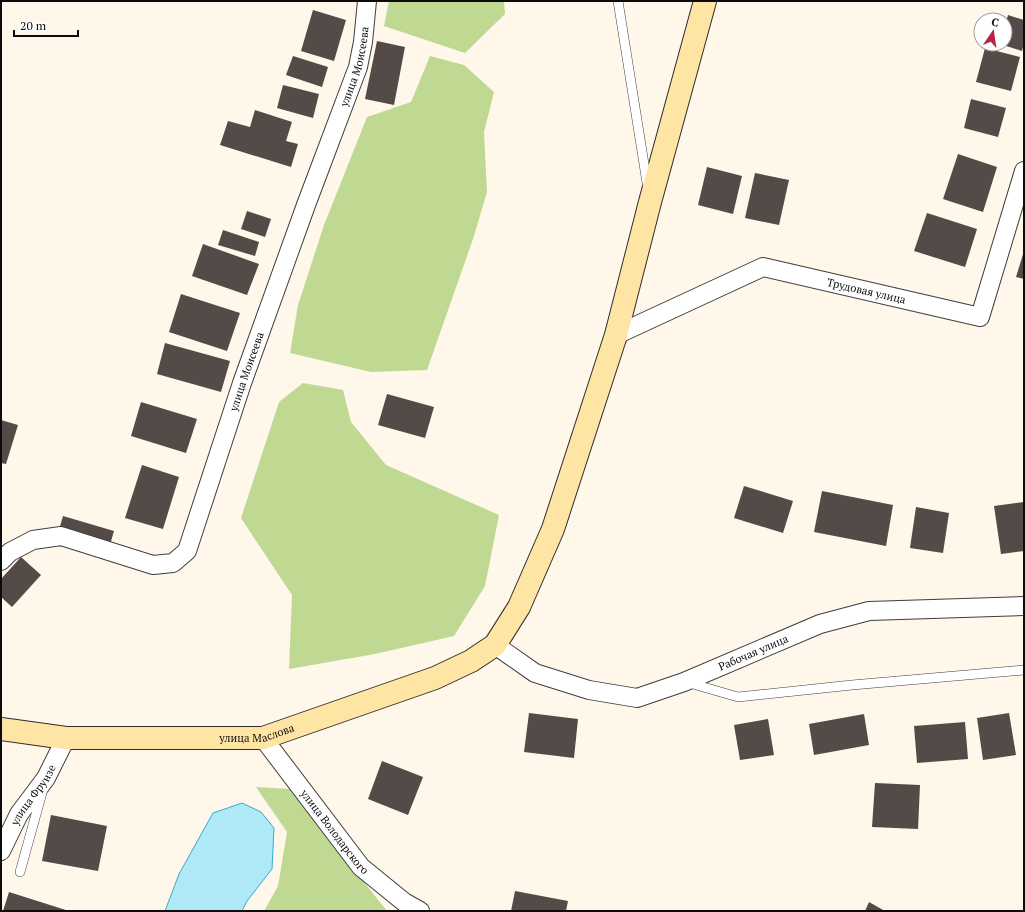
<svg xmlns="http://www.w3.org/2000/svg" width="1025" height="912" font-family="'PT Serif',serif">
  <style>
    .forest { fill: #bfd993 }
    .water { fill: #afe8f6; stroke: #36abcd }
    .building { fill: #544a48 }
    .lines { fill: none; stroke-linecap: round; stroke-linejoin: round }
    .lane-casing { stroke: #3e3e3e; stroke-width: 10 }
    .street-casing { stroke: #3e3e3e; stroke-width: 20 }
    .secondary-casing { stroke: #2d2d2d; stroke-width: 24 }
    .lane { stroke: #fff; stroke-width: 9 }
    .street { stroke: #fff; stroke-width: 18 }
    .secondary { stroke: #ffe5a4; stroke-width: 22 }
    .labels { text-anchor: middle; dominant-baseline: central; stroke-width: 4; stroke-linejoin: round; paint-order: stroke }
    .street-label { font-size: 11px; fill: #0b0b0b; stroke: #fff }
  </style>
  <rect width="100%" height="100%" fill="#fff7e9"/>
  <!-- forest -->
  <path class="forest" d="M389 1H504L505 14 465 53 384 26Z
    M430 56 464 65 494 92 484 132 487 192 473 239 427 370 371 372 290 353 298 305 324 225 367 117 411 102Z
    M303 383 343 390 351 422 386 465 499 515 485 586 454 636 375 654 289 669 292 595 241 518 279 402Z
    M256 787 290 789 387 911H264L278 886 287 832Z"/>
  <!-- water -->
  <path class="water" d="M242 803 261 812 274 828 272 869 247 901 242 911H165L179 874 213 813Z"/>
  <!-- building -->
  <path class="building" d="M313 10 346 20 334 61 301 51Z
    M1008 15 1024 20V43L1022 51 1000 44H1005V25Z
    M377 41 405 47 394 105 365 99Z
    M985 48 1020 57 1011 91 976 82Z
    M293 56 328 67 322 87 286 75Z
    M283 85 319 94 313 118 277 108Z
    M971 99 1006 108 998 137 964 128Z
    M255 110 292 122 286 141 298 144 291 167 220 145 228 121 250 127Z
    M958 154 997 167 983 212 943 199Z
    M707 167 742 176 733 214 698 205Z
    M755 173 789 180 779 225 745 218Z
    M247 211 271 219 265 237 241 229Z
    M927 213 977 229 965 267 914 251Z
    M223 230 259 242 255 256 218 245Z
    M203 244 259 264 247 295 192 276Z
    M1024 251V279L1016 277Z
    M181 294 240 313 227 351 169 332Z
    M165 343 230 361 221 392 157 374Z
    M387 394 434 407 425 438 378 425Z
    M141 402 197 419 186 453 131 436Z
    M1 420 18 425 6 464 1 463Z
    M142 465 179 477 163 529 125 518Z
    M744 486 793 501 783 533 734 518Z
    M822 491 893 505 886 546 814 532Z
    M1024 502V551L1001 554 994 506Z
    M916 507 949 513 943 553 910 548Z
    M63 516 114 531 107 555 56 540Z
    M21 557 41 575 12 607 1 597V579Z
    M529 713 578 719 574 758 524 752Z
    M1009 713 1016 755 983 760 977 718Z
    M864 714 869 745 814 755 809 724Z
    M768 719 774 755 740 760 734 725Z
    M965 722 968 759 917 763 914 726Z
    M382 761 423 777 408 815 368 799Z
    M875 783 920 785 918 829 872 827Z
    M51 815 107 826 98 871 42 861Z
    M515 891 568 901 566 911H511Z
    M9 892 69 911H3Z
    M869 902 885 911H865Z"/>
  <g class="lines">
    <defs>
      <path id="lane" d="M618 1 648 189
        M686 682 738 697 852 685 1024 670
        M20 872 43 789"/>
      <g id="street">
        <path id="s1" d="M616 335 763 267 980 317 1024 171"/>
        <path id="s2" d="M1 561 10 552 33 540 61 536 153 565 173 563 187 551 242 383 306 205 358 67 363 42 367 1"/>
        <path id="s3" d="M495 645 535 673 589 690 637 698 684 682 820 624 869 611 1024 606"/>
        <path id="s4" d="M263 738 361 867 404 902 420 911"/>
        <path id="s5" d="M1 851 19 814 46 778 66 738"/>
      </g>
      <g id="secondary">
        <path id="s6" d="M1 729 66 738H263L435 678 471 661 495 645 519 607 553 529 616 335 650 202 705 1"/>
      </g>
    </defs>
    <!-- lane casing -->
    <use href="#lane" class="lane-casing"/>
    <!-- street casing -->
    <use href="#street" class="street-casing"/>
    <!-- secondary casing -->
    <use href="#secondary" class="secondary-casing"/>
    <!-- lane -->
    <use href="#lane" class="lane"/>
    <!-- street -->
    <use href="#street" class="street"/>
    <!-- secondary -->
    <use href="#secondary" class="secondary"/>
  </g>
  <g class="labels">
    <!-- street labels -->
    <g class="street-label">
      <text stroke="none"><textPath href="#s2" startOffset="715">улица Моисеева</textPath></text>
      <text stroke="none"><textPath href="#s1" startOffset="268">Трудовая улица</textPath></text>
      <text stroke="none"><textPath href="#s2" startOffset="391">улица Моисеева</textPath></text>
      <text stroke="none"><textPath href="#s3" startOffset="279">Рабочая улица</textPath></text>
      <text stroke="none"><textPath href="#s6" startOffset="257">улица Маслова</textPath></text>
      <text stroke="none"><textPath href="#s5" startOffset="65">улица Фрунзе</textPath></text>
      <text stroke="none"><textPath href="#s4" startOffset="118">улица Володарского</textPath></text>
    </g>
  </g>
  <!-- border -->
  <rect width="1025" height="912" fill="none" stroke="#0b0b0b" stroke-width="4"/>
  <!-- north arrow -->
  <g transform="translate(993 32) rotate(13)"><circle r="19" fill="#ffffff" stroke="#9d9d9d"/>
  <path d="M0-3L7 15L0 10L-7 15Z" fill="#ba2446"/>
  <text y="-6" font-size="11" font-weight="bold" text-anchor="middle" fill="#0b0b0b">С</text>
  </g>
  <!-- scale -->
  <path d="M14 30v6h64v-6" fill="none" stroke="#0b0b0b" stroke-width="2"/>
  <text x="20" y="30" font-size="12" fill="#0b0b0b" stroke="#ffffff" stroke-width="3" paint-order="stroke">20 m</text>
</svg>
